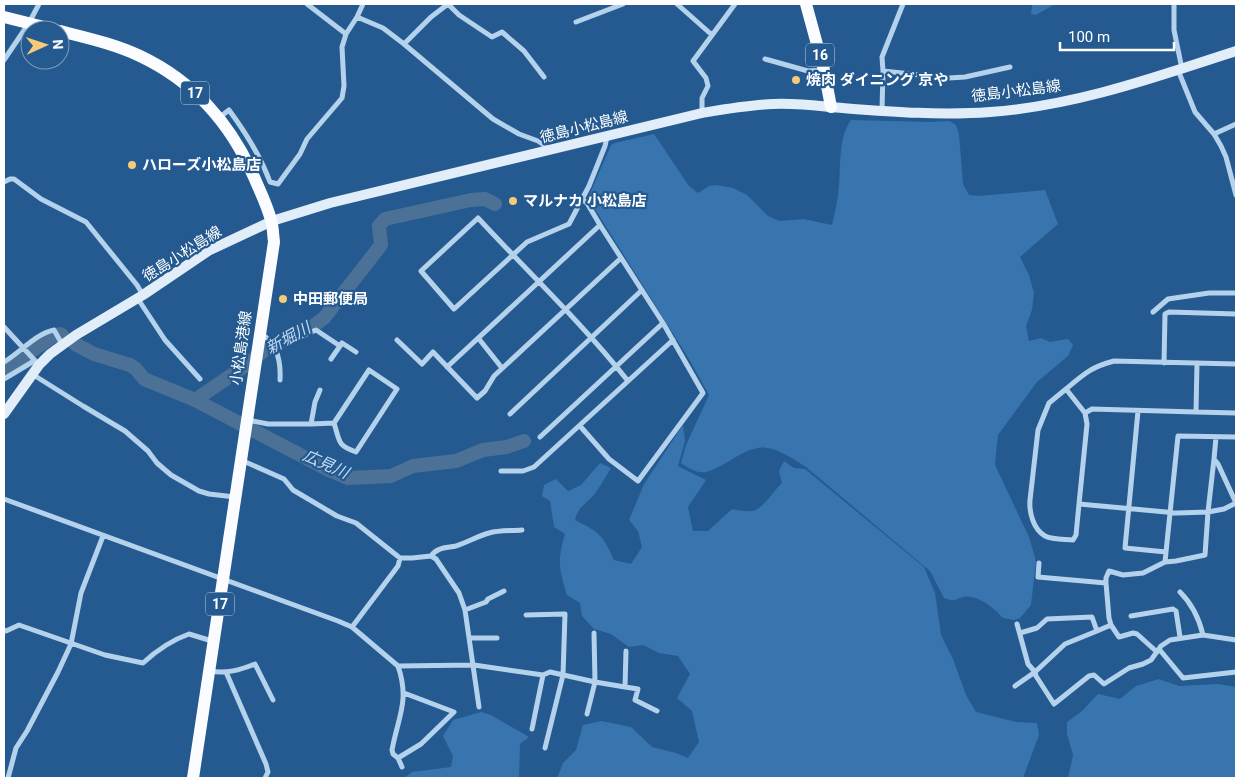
<svg xmlns="http://www.w3.org/2000/svg" width="1240" height="782" font-family="Roboto,'Noto Sans JP',sans-serif">
  <style>
    .green { fill: #3874ad }
    .lines { fill: none; stroke-linecap: round; stroke-linejoin: round }
    .river { stroke: #4c7197; stroke-width: 14 }
    .street { stroke: #b5d2ec; stroke-width: 5 }
    .secondary { stroke: #e1edf9; stroke-width: 10 }
    .primary { stroke: #fafcff; stroke-width: 12 }
    .poi-dot { fill: #f6ca79; stroke: #245a90; stroke-width: 2 }
    .labels { text-anchor: middle; dominant-baseline: central; stroke-width: 4.5; stroke-linejoin: round; paint-order: stroke }
    .shield { fill: #245a90; stroke: #bdcede; stroke-width: 1 }
    .shield-label { font-size: 14px; font-weight: bold; fill: #fff }
    .poi-label { font-size: 15px; font-weight: bold; fill: #fff; stroke: #245a90; text-anchor: start }
    .street-label { font-size: 15px; fill: #fff; stroke: #245a90 }
    .water-label { font-size: 16px; font-style: italic; fill: #c2dbf3; stroke: #245a90 }
  </style>
  <rect width="100%" height="100%" fill="#245a90"/>
  <!-- green -->
  <path class="green" d="M1032 4H1055L1036 15 1031 14Z
    M851 120 930 122 950 121 956 125 959 134 963 184 969 195 979 196 1045 190 1058 224 1020 257 1029 275 1034 293 1032 310 1026 326 1029 341 1041 338 1050 342 1068 339 1073 345 1068 356 1037 382 998 435 995 465 1029 537 1036 561 1031 605 1020 618 1014 620 1003 618C994 608 977 594 963 597 953 600 956 602 944 598L930 571 924 566 806 467C795 460 781 450 767 448 747 444 725 468 706 472 697 474 687 467 681 463L686 445 709 395 689 359 588 198 611 145 615 143 654 134 689 186 698 193 709 186 717 185 733 188 747 195 768 216 775 219 780 221 804 219 832 225C835 212 838 199 839 186 841 165 838 138 851 120Z
    M683 425 685 441 678 466 706 480 688 507 693 531H708L732 509C738 510 747 512 753 511 765 507 773 491 782 483L779 471 784 461 794 468 805 469 924 567 935 593 941 635 953 659 966 695 976 712 1016 722 1037 723 1039 735 1023 778H557L563 763 576 750 583 725 601 721 631 727 652 747 676 753 688 758 699 742 692 711 677 698 690 674 678 656 659 653 643 645 629 647 611 634 594 629 582 616 580 603 567 595C559 570 557 560 565 534L554 527 550 501 542 496 544 485 556 479 568 491 581 485 600 463 611 468C606 476 601 485 596 492 587 505 579 504 575 520 600 533 602 534 614 560L631 564 642 547 638 531 629 520 644 484Z
    M1159 679 1179 686 1218 684 1236 687V778H1068L1073 755 1067 734V722L1082 711 1098 694 1120 699 1136 686Z
    M481 712 491 715 529 737 520 744 519 778H404L412 772 451 767 453 756 443 736 453 720Z"/>
  <g class="lines">
    <!-- river -->
    <path class="river" d="M75 344 94 354 130 365 136 369 144 379 195 400 329 470 348 478 391 476 413 466 456 461 483 450 507 447 524 441
      M4 370 52 337 60 334 62 335
      M195 400 245 366 267 348 312 327 324 318 381 245 379 226 385 219 471 200 485 199 495 204"/>
    <!-- street -->
    <path class="street" d="M307 4 346 34
      M677 4 712 35
      M1174 4V30L1182 69
      M357 17 383 28 404 44 493 119 519 134 538 141 544 145 547 151
      M576 22 623 4
      M404 44 431 17 448 4 459 15 492 37 502 32 524 51 544 77
      M765 59 808 71 823 70
      M4 60 29 23 39 4
      M1178 70 1195 112 1214 134 1221 146 1226 157 1236 195
      M883 71 882 57 903 4
      M882 110 883 71 949 78 965 77 1010 67
      M702 113V98L708 86 706 78 693 61 735 4
      M220 117 229 110C246 133 260 155 270 182L278 184 300 154 307 139 342 98 344 86 342 47 346 34 357 17 363 4
      M1214 134 1236 124
      M607 137 605 146 589 186 569 224 527 242 454 309 421 271 478 218C528 272 582 323 628 381
      M4 182 10 179H14L41 199 86 222 137 285 143 295
      M138 299 165 340 200 379
      M1153 312 1168 299 1209 293H1236
      M4 327 39 365
      M261 334C277 343 281 362 280 380
      M479 339 502 368
      M397 340 422 364 433 352 477 398 485 391 494 376 621 258
      M275 347 316 330 340 346 342 343 356 352
      M331 359 340 346
      M4 362C21 352 35 334 54 330L62 344
      M1164 363 1165 314 1169 312 1236 314
      M1197 363 1196 412 1236 413
      M447 367 600 225 587 203 582 199
      M32 374 83 406 125 431 148 451 157 463 171 475 199 491 209 494 235 497
      M4 379 34 361
      M1066 389 1049 403 1038 430 1030 500C1029 512 1033 529 1045 536 1053 540 1065 539 1073 540L1076 535 1079 504 1177 513 1208 512 1205 555 1176 561 1165 562
      M1138 411 1125 548 1166 552 1178 436 1236 437
      M1085 413 1066 389C1084 374 1091 367 1114 361L1236 364
      M510 414 642 290
      M248 420 268 424H311L315 402 320 390
      M311 424 334 423 369 370 397 389 356 452C337 445 340 442 334 423
      M580 426 609 459 638 481 703 393 663 323
      M540 437 663 323 600 225
      M1214 459 1208 512 1224 509 1236 503 1218 464 1214 459 1216 437
      M241 460 284 479 293 490 337 516 356 523 400 558H412L431 556C437 547 447 548 456 546 468 542 478 536 489 533 499 530 512 531 522 530
      M501 471H523L534 467 673 340
      M4 499 338 621 352 627 398 666 474 665 543 675 550 672 595 682 587 714
      M1079 504 1087 424 1085 413 1092 409 1196 412
      M431 556 436 559 459 593 465 610 479 707
      M1106 583V578L1109 571 1123 575 1143 573 1165 562 1166 552
      M1180 592C1192 604 1199 618 1203 635
      M465 610 486 602 488 599 504 591
      M526 615 565 614 563 675 545 748
      M1131 616 1173 609 1176 611 1180 637
      M1017 624 1028 664 1035 672 1036 676 1054 704 1089 676 1094 675 1104 684 1129 668 1143 664 1151 660 1161 646 1170 640 1203 635 1236 640
      M1111 625 1119 637 1133 633 1137 634 1157 652
      M352 627 398 566 400 558
      M4 630 6 631 19 625 105 655 143 663C157 650 172 640 189 634L212 641
      M594 633 595 682 625 687
      M1020 633 1037 628 1047 619 1092 617 1097 631 1111 625 1109 618 1106 583 1038 577 1039 563
      M470 638H497
      M1159 649 1183 678 1236 672
      M626 651 625 687 638 689 635 700 657 711
      M398 666C410 701 398 717 392 750L393 754 398 758
      M210 671C226 674 240 670 255 664L273 700
      M226 672 266 764 268 772 265 778
      M1015 686 1035 672 1065 644 1097 631
      M532 729 543 675
      M402 767 398 758 421 744 454 712 404 693
      M8 778 16 748 27 731 58 672 71 644 81 593 103 536"/>
    <!-- secondary -->
    <path class="secondary" d="M4 414 39 365 50 354 76 335 143 295 208 251 272 221 330 203 702 113C726 109 749 105 773 104 792 103 811 105 830 107 883 111 937 116 990 112 1075 106 1156 77 1236 51"/>
    <!-- primary -->
    <path class="primary" d="M806 4 824 70 831 107
      M4 17 56 30
      M60 31C87 38 115 44 140 56 193 81 231 124 254 177 260 191 267 205 271 220 273 226 273 235 274 242L193 778"/>
  </g>
  <!-- markers -->
  <g class="poi-dot">
    <circle cx="796" cy="80" r="5"/>
    <circle cx="132" cy="165" r="5"/>
    <circle cx="513" cy="201" r="5"/>
    <circle cx="283" cy="299" r="5"/>
  </g>
  <g class="labels">
    <!-- shield labels -->
    <g class="shield">
      <rect x="806" y="43.5" width="28" height="23" rx="4"/>
      <rect x="181" y="81.5" width="28" height="23" rx="4"/>
      <rect x="206" y="592.5" width="28" height="23" rx="4"/>
    </g>
    <g class="shield-label">
      <text x="820" y="55">16</text>
      <text x="195" y="93">17</text>
      <text x="220" y="604">17</text>
    </g>
    <!-- poi labels -->
    <g class="poi-label">
      <text x="806" y="80">焼肉 ダイニング 京や</text>
      <text x="142" y="165">ハローズ小松島店</text>
      <text x="523" y="201">マルナカ 小松島店</text>
      <text x="293" y="299">中田郵便局</text>
    </g>
    <!-- street labels -->
    <g class="street-label">
      <text transform="translate(1016 91) rotate(-7)">徳島小松島線</text>
      <text transform="translate(584 127) rotate(-14)">徳島小松島線</text>
      <text transform="translate(182 254) rotate(-32)">徳島小松島線</text>
      <text transform="translate(241 348) rotate(-82)">小松島港線</text>
    </g>
    <!-- water labels -->
    <g class="water-label">
      <text transform="translate(288 338) rotate(-29)">新堀川</text>
      <text transform="translate(326 464) rotate(24)">広見川</text>
    </g>
  </g>
  <!-- border -->
  <rect width="1240" height="782" fill="none" stroke="#ffffff" stroke-width="10"/>
  <!-- north arrow -->
  <g transform="translate(45 45) rotate(87)"><circle r="24" fill="#245a90" stroke="#7c9cbc"/>
  <path d="M0-4L9 19L0 12L-9 19Z" fill="#f6ca79"/>
  <text y="-8" font-size="14" font-weight="bold" text-anchor="middle" fill="#ffffff">N</text>
  </g>
  <!-- scale -->
  <path d="M1060 42v8h114v-8" fill="none" stroke="#ffffff" stroke-width="2.5"/>
  <text x="1068" y="42" font-size="15" fill="#ffffff" stroke="#245a90" stroke-width="4" paint-order="stroke">100 m</text>
</svg>
